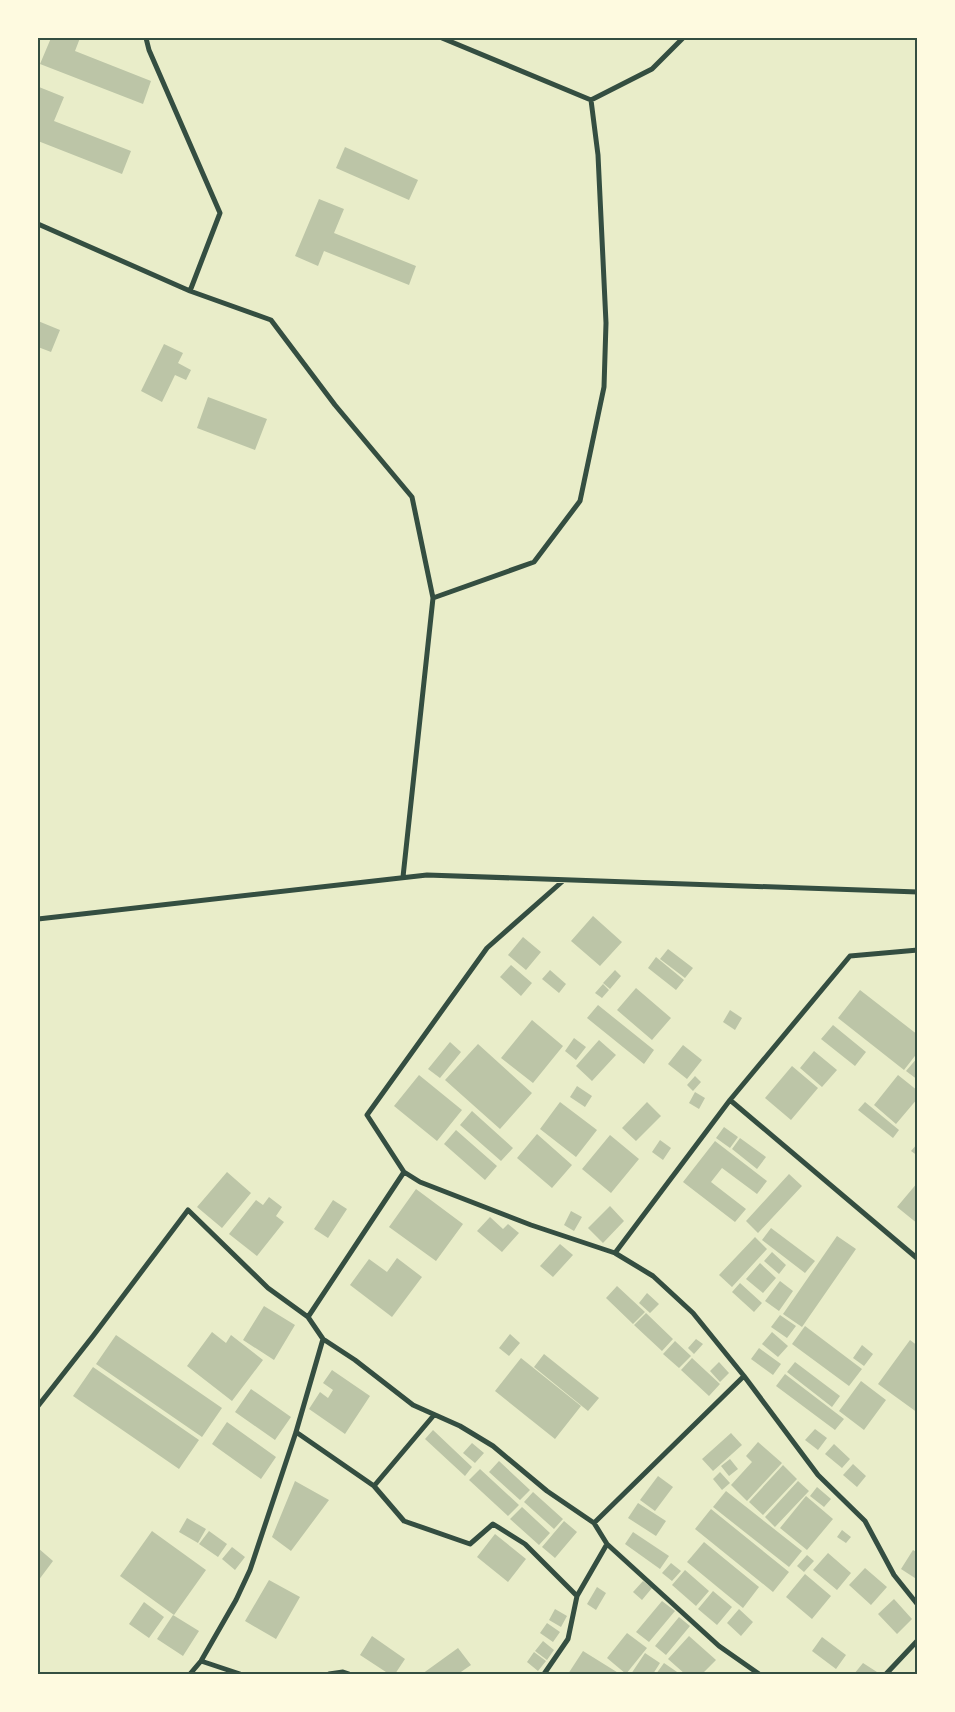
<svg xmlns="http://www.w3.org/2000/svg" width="955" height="1712" font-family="Inter,sans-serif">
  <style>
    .building { fill: #bcc5a7 }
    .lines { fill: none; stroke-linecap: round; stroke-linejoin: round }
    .minor { stroke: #344e41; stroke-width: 5 }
    .neatline { fill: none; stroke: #344e41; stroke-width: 2 }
  </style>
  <rect width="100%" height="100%" fill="#e9edc9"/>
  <!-- building -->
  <path class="building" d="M51 38H80L75 51 151 81 143 104 40 64Z
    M39 87 64 97 54 121 131 151 122 174 38 141Z
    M345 147 418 180 409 200 336 168Z
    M319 199 344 209 334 233 416 266 409 285 324 251 318 266 295 256Z
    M38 321 60 330 51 352 38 347Z
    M164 344 183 353 178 363 191 370 186 380 175 375 162 402 141 391Z
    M208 397 267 419 255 450 197 428Z
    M593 916 622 942 600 966 571 941Z
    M523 937 541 952 526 970 508 955Z
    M668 949 693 968 685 978 660 959Z
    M656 957 684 980 676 990 648 968Z
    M511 965 532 983 521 996 500 977Z
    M550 970 566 984 559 993 542 979Z
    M615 970 621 976 610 989 603 983Z
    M603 984 609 990 602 998 595 993Z
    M636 988 671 1018 652 1040 617 1010Z
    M860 990 918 1035V1052L904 1070 838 1018Z
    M598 1005 654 1050 644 1064 587 1018Z
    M730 1010 742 1018 735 1030 723 1022Z
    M532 1020 563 1046 533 1083 501 1058Z
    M833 1025 866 1052 855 1066 821 1039Z
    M574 1038 586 1047 576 1060 565 1051Z
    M599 1040 616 1055 592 1081 576 1066Z
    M450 1042 461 1052 440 1078 428 1069Z
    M478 1044 532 1093 500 1129 445 1080Z
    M683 1045 702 1060 687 1079 668 1064Z
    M814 1051 837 1070 822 1087 800 1068Z
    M918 1057V1080L906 1071Z
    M792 1066 818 1088 791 1120 765 1098Z
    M419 1075 462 1110 437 1141 394 1106Z
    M898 1075 918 1091V1098L896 1124 874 1105Z
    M695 1076 701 1082 693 1091 687 1085Z
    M577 1086 592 1096 585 1107 570 1097Z
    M695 1092 705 1098 699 1109 689 1103Z
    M560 1102 597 1130 576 1157 540 1129Z
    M647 1102 661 1116 636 1141 622 1128Z
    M865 1102 899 1130 893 1138 858 1110Z
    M472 1111 513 1148 501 1161 460 1125Z
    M724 1127 738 1137 730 1148 716 1138Z
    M456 1130 497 1166 485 1180 444 1144Z
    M537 1134 572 1165 552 1188 517 1158Z
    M610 1135 639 1159 611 1193 582 1169Z
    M740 1138 766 1157 757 1169 732 1149Z
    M660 1140 671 1148 663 1160 652 1152Z
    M715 1141 767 1181 757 1194 722 1168 711 1182 746 1209 735 1222 683 1182Z
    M918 1143V1156L911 1151Z
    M227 1172 251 1193 222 1228 197 1207Z
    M789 1174 802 1186 758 1233 746 1221Z
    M918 1182V1224L897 1207Z
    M416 1189 463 1224 436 1261 389 1227Z
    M269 1197 282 1207 276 1216 284 1222 257 1256 229 1234 256 1200 263 1205Z
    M333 1200 347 1209 328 1238 314 1229Z
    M610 1206 624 1221 603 1243 588 1228Z
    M571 1211 582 1217 574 1231 564 1225Z
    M490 1217 503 1229 508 1224 519 1233 502 1252 477 1231Z
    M771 1228 815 1261 805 1273 762 1240Z
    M837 1236 856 1249 802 1327 783 1314Z
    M755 1237 767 1249 732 1287 719 1275Z
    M560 1244 573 1255 553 1277 540 1266Z
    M772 1252 786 1265 779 1274 764 1261Z
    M397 1258 422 1277 392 1317 350 1285 369 1259 387 1272Z
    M760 1263 776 1278 763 1293 746 1279Z
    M780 1281 793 1291 779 1311 765 1301Z
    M740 1283 762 1303 754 1312 732 1292Z
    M617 1286 645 1312 633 1324 606 1298Z
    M647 1293 659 1304 650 1313 639 1303Z
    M264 1306 295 1325 274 1360 243 1340Z
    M646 1313 673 1339 662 1351 634 1325Z
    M780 1315 796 1326 787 1338 771 1327Z
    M805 1326 862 1369 849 1386 792 1344Z
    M212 1332 226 1343 231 1335 263 1360 232 1401 187 1366Z
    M772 1332 788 1346 778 1357 762 1344Z
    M510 1334 520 1343 509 1356 499 1348Z
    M116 1335 222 1408 202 1437 96 1364Z
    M696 1339 703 1344 694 1354 688 1348Z
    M910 1340 918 1346V1413L878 1384Z
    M675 1341 691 1356 679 1368 663 1354Z
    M862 1345 873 1354 864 1366 853 1358Z
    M759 1348 781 1364 773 1375 751 1359Z
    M544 1354 599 1398 588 1411 534 1367Z
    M521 1358 581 1406 555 1439 495 1391Z
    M692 1358 720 1384 709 1396 681 1370Z
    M719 1362 729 1373 720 1382 710 1371Z
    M795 1362 840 1396 832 1407 787 1372Z
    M93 1367 199 1440 179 1469 73 1396Z
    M332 1370 370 1396 345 1434 309 1409 320 1392 328 1398 333 1390 323 1383Z
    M785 1374 844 1419 835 1430 776 1386Z
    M861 1381 886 1400 864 1430 839 1411Z
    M251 1389 291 1417 275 1440 235 1412Z
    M227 1422 276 1457 261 1479 212 1444Z
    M815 1429 827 1438 818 1450 805 1440Z
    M433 1430 472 1467 465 1476 425 1439Z
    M731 1433 742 1445 713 1471 702 1459Z
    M758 1442 782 1463 747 1501 731 1485 752 1462 746 1456Z
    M472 1443 484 1453 475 1463 463 1453Z
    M834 1444 850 1459 842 1468 825 1454Z
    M730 1459 738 1469 729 1476 721 1466Z
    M499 1461 530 1490 520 1500 489 1472Z
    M853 1464 866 1476 857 1487 843 1475Z
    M783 1465 797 1479 763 1515 749 1502Z
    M480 1469 519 1505 508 1516 469 1480Z
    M720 1472 730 1483 722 1490 713 1479Z
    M658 1476 673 1487 655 1511 640 1500Z
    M295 1481 329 1500 291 1551 272 1537Z
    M798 1481 809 1491 775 1527 765 1517Z
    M817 1487 831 1499 824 1507 810 1496Z
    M726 1491 802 1551 789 1567 713 1507Z
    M533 1492 563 1519 554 1529 524 1502Z
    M806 1496 833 1519 807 1550 780 1528Z
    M638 1503 666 1521 656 1536 628 1518Z
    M522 1507 550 1533 539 1545 510 1519Z
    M711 1509 789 1572 773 1592 695 1529Z
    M187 1518 206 1529 198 1543 179 1532Z
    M564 1521 577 1532 555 1558 542 1547Z
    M842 1530 851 1537 846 1543 837 1537Z
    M152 1531 206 1570 174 1615 120 1576Z
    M209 1531 227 1544 218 1557 199 1544Z
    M633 1532 669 1556 660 1569 625 1544Z
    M495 1534 526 1559 508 1582 477 1557Z
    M704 1542 759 1587 743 1608 687 1562Z
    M232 1547 245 1557 235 1570 222 1559Z
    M38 1548 53 1561 38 1581Z
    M913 1550 918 1553V1580L901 1569Z
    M828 1553 851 1573 837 1590 813 1570Z
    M807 1555 814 1561 804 1572 797 1566Z
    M671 1563 681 1571 672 1581 662 1573Z
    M865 1568 887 1587 871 1605 849 1585Z
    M685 1570 709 1591 696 1606 672 1585Z
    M805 1574 831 1596 812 1619 786 1597Z
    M269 1580 300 1597 276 1639 245 1621Z
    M643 1581 652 1588 642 1600 633 1592Z
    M597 1587 606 1593 596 1610 587 1604Z
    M713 1591 732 1607 717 1625 698 1609Z
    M894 1599 912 1619 897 1634 878 1614Z
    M662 1601 675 1611 649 1642 636 1632Z
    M144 1602 164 1617 149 1638 129 1624Z
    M555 1609 567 1616 561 1627 549 1620Z
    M739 1609 753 1622 741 1636 727 1623Z
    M173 1615 199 1631 183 1656 157 1639Z
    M679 1617 690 1626 666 1655 655 1646Z
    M547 1623 560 1632 553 1642 540 1633Z
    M627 1633 647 1648 626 1674 607 1658Z
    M372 1636 405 1659 395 1674H389L360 1655Z
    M689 1636 716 1660 702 1674H685L668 1659Z
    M822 1637 846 1655 836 1669 812 1651Z
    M543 1641 554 1650 547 1660 535 1651Z
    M458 1648 471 1665 458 1674H422Z
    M583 1651 620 1674H568Z
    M534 1652 546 1661 538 1671 527 1662Z
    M645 1653 660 1663 653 1674H631Z
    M664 1663 680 1674H656Z
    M863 1663 877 1672 876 1674H854Z"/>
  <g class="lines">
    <!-- minor -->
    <path class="minor" d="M146 38 149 50 220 213 190 291
      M442 38 591 100 652 69 683 38
      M38 224 190 291 271 320 335 405 412 497 433 598
      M403 877 433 598 534 562 580 501 604 387 606 323 598 155 591 100
      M564 880 487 948 367 1115 404 1172 420 1182 531 1225 615 1253 653 1276 693 1313 744 1376 818 1475 865 1521 894 1575 918 1605
      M38 919 427 875 918 892
      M730 1100 918 1259
      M615 1253 730 1100 850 956 918 950
      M308 1317 404 1172
      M38 1406 93 1336 188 1210 268 1288 308 1317 323 1339 355 1360 413 1405 460 1426 493 1446 547 1491 594 1523 607 1544 719 1646 759 1674
      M296 1432 374 1486 404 1521 470 1544 493 1524 525 1544 577 1596
      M374 1486 434 1415
      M594 1523 744 1376
      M201 1661 240 1674
      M190 1674 201 1661 236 1600 250 1570 296 1432 323 1339
      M329 1674 343 1672 349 1674
      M544 1674 568 1639 577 1596 607 1544
      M886 1674 918 1640"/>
  </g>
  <!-- border -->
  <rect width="955" height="1712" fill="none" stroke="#fefae0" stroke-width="78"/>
  <rect x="39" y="39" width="877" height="1634" class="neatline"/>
</svg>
